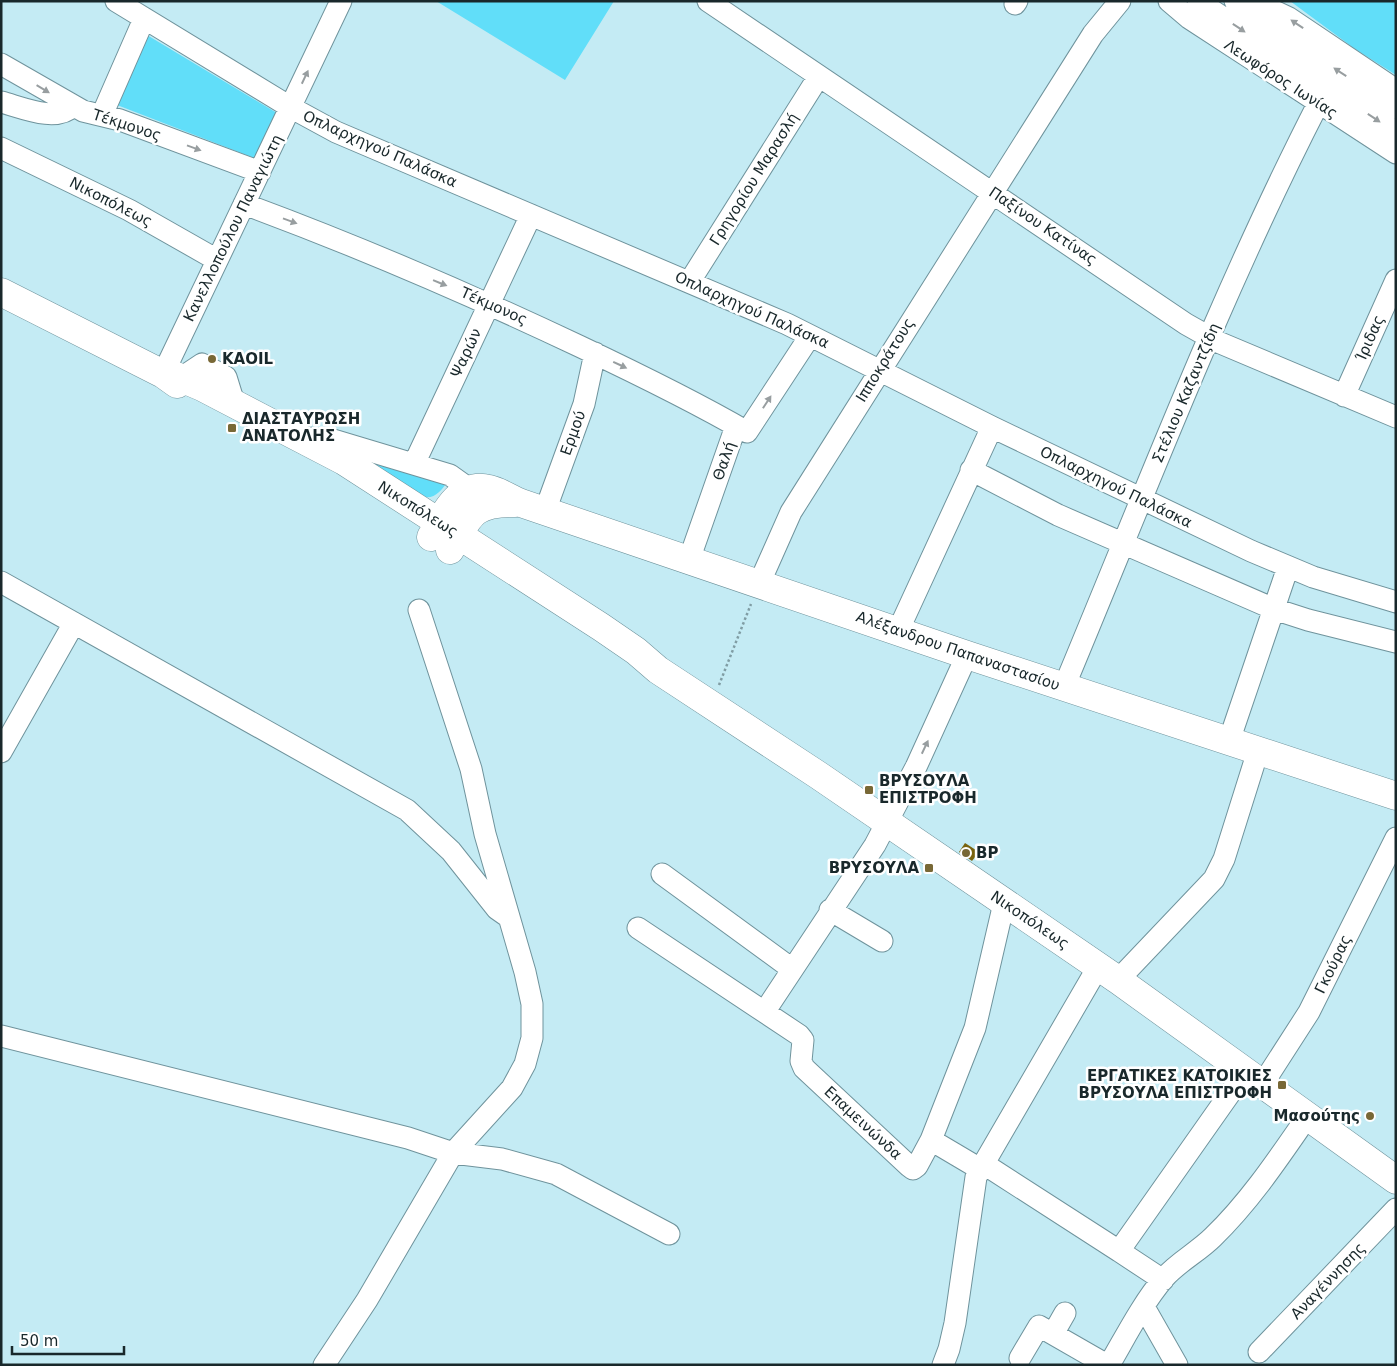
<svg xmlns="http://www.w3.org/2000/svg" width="1397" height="1366" font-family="'DejaVu Sans',sans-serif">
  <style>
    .green { fill: #61def9 }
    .building { fill: #79630e }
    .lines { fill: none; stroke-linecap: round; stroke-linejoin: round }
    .minor-casing { stroke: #6f939c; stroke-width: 23 }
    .major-casing { stroke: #6f939c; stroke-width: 29 }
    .path { stroke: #809da4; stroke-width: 2.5; stroke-dasharray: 2.5 2.5; stroke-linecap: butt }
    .minor { stroke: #fff; stroke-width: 21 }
    .major { stroke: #fff; stroke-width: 28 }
    .oneway { fill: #989ea0 }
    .poi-dot { fill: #786836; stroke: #fff; stroke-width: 2 }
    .labels { text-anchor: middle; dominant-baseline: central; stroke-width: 5; stroke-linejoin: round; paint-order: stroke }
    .street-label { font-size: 15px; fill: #19282b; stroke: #fff }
    .poi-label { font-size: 15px; font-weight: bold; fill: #19282b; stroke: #fff; text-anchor: start }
  </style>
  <rect width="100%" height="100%" fill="#c4ebf4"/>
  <!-- green -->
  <path class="green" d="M436 1H614L565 80Z
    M1290 1H1396V75L1355 49Z
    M147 35 282 116 259 160 117 105Z
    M346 448 447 482C442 490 435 499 424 497Z"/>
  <!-- building -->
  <path class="building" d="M965 843 979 852 972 861 959 852Z"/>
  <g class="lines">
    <defs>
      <path id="minor" d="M116 1 290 107 336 132 787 324 992 427 1251 551 1313 577 1396 602
        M708 1 1186 324 1218 342 1396 417
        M1169 1 1189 18 1396 153
        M1198 1 1396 132
        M1235 1 1396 108
        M1015 4 1017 1
        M1250 6 1268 8 1289 18 1396 90
        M1 64 83 111 120 120 260 172
        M1 102C21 107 56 123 73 106
        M102 115 144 19
        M1 148 129 210 217 260
        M244 204C358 246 469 294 579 346 636 373 692 400 747 432L810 336
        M690 281 819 76
        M163 374 341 1
        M181 378 202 364 226 377 234 403
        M1344 396 1396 280
        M306 438 330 439 450 475 471 490
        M414 464 531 215
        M971 470 1058 515 1274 609 1308 620 1396 642
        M545 511 584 404 595 353
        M689 560 736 426
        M1 582 407 810 451 851 497 909 507 916
        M759 584 791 512 1093 34 1120 1
        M898 631 992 427
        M1064 687C1146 491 1221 293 1318 104
        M1229 741 1288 567
        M1 752 74 623
        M662 874 792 969
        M830 910 882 941
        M638 928 799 1035 803 1040 801 1061 804 1068 909 1166 913 1169 917 1166 931 1140 980 1169
        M1118 980 1214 879 1224 859 1258 751
        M765 1011 875 845 916 767 967 655
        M1 1036 408 1138 453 1153 502 1159 556 1174 669 1234
        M1262 1085 1309 1012 1396 838
        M931 1140 975 1028 1004 903
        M984 1164 1119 1251
        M1163 1280 1119 1251 1245 1072
        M1144 1307 1177 1365
        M1053 1334 1065 1313
        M1259 1352 1396 1209
        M1020 1358 1039 1326 1107 1365
        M324 1365 367 1300 453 1153 512 1088 525 1064 532 1038V1004L525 972 485 834 471 769 419 610
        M943 1365 949 1349 955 1323 976 1177 1098 967
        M1109 1365C1126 1336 1142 1304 1164 1278 1178 1262 1198 1252 1213 1237 1250 1201 1278 1159 1307 1117"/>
      <path id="major" d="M1 292 163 374 177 384
        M163 374 176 376 202 387 344 461 601 627 636 651 658 670 818 775 1118 980 1396 1180
        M431 537C443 516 458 481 489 489 499 491 511 499 521 503L967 655 1396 796
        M450 550C470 515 471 503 515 503"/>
    </defs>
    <!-- minor casing -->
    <use href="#minor" class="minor-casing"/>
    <!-- major casing -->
    <use href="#major" class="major-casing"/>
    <!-- path -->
    <path class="path" d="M719 685 751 604"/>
    <!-- minor -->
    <use href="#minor" class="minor"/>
    <!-- major -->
    <use href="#major" class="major"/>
  </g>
  <!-- one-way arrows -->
  <defs><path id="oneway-solid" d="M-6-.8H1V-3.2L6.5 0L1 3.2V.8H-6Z" transform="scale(1.25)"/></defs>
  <g class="oneway">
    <use href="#oneway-solid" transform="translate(1297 24) rotate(-146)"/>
    <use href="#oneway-solid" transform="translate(1239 28) rotate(34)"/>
    <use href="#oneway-solid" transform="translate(1340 72) rotate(-147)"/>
    <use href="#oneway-solid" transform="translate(305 77) rotate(-65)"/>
    <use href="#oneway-solid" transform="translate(43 89) rotate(31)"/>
    <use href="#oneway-solid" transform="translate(1374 118) rotate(34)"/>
    <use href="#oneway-solid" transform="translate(194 148) rotate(20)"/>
    <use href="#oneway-solid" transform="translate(290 221) rotate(20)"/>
    <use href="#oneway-solid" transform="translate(440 283) rotate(22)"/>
    <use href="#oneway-solid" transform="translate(620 365) rotate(25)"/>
    <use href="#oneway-solid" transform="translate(767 402) rotate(-57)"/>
    <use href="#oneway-solid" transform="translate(925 747) rotate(-65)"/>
  </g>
  <!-- markers -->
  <g class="poi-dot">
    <circle cx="212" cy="359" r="5"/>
    <rect x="227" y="423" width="10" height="10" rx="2.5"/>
    <rect x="864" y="785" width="10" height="10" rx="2.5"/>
    <circle cx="966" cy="853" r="5"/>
    <rect x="924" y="863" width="10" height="10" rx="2.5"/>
    <rect x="1277" y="1080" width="10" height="10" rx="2.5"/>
    <circle cx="1370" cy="1116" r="5"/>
  </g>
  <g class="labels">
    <!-- street labels -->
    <g class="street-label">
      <text transform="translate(1281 79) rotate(33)">Λεωφόρος Ιωνίας</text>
      <text transform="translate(127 125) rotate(18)">Τέκμονος</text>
      <text transform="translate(380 149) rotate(24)">Οπλαρχηγού Παλάσκα</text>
      <text transform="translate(754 179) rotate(-58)">Γρηγορίου Μαρασλή</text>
      <text transform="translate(111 202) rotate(27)">Νικοπόλεως</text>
      <text transform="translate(1043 226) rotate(34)">Παξίνου Κατίνας</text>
      <text transform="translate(233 228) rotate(-64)">Κανελλοπούλου Παναγιώτη</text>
      <text transform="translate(494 306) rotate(24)">Τέκμονος</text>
      <text transform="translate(752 310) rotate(24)">Οπλαρχηγού Παλάσκα</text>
      <text transform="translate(1370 338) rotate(-66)">Ίριδας</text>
      <text transform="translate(466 353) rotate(-65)">Ψαρών</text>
      <text transform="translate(885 360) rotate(-58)">Ιπποκράτους</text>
      <text transform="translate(1186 393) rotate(-67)">Στέλιου Καζαντζίδη</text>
      <text transform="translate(573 433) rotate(-70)">Ερμού</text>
      <text transform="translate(724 461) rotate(-71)">Θαλή</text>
      <text transform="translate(1116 487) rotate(26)">Οπλαρχηγού Παλάσκα</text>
      <text transform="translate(418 509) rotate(32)">Νικοπόλεως</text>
      <text transform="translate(958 651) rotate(19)">Αλέξανδρου Παπαναστασίου</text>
      <text transform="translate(1030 920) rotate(34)">Νικοπόλεως</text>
      <text transform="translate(1333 964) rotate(-64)">Γκούρας</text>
      <text transform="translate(863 1123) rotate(43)">Επαμεινώνδα</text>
      <text transform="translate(1328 1281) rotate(-46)">Αναγέννησης</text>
    </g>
    <!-- poi labels -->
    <g class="poi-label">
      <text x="222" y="359">KAOIL</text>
      <text x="242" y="419">ΔΙΑΣΤΑΥΡΩΣΗ<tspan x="242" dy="17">ΑΝΑΤΟΛΗΣ</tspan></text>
      <text x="879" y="781">ΒΡΥΣΟΥΛΑ<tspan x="879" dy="17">ΕΠΙΣΤΡΟΦΗ</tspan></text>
      <text x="976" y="853">BP</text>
      <text x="919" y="868" text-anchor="end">ΒΡΥΣΟΥΛΑ</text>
      <text x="1272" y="1076" text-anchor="end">ΕΡΓΑΤΙΚΕΣ ΚΑΤΟΙΚΙΕΣ<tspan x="1272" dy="17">ΒΡΥΣΟΥΛΑ ΕΠΙΣΤΡΟΦΗ</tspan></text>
      <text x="1360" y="1116" text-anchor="end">Μασούτης</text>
    </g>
  </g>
  <!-- border -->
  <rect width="1397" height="1366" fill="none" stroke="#19282b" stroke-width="5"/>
  <!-- scale -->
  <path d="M12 1346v8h112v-8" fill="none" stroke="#19282b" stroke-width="2.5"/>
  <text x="20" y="1346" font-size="15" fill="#19282b" stroke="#ffffff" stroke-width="4" paint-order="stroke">50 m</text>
</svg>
